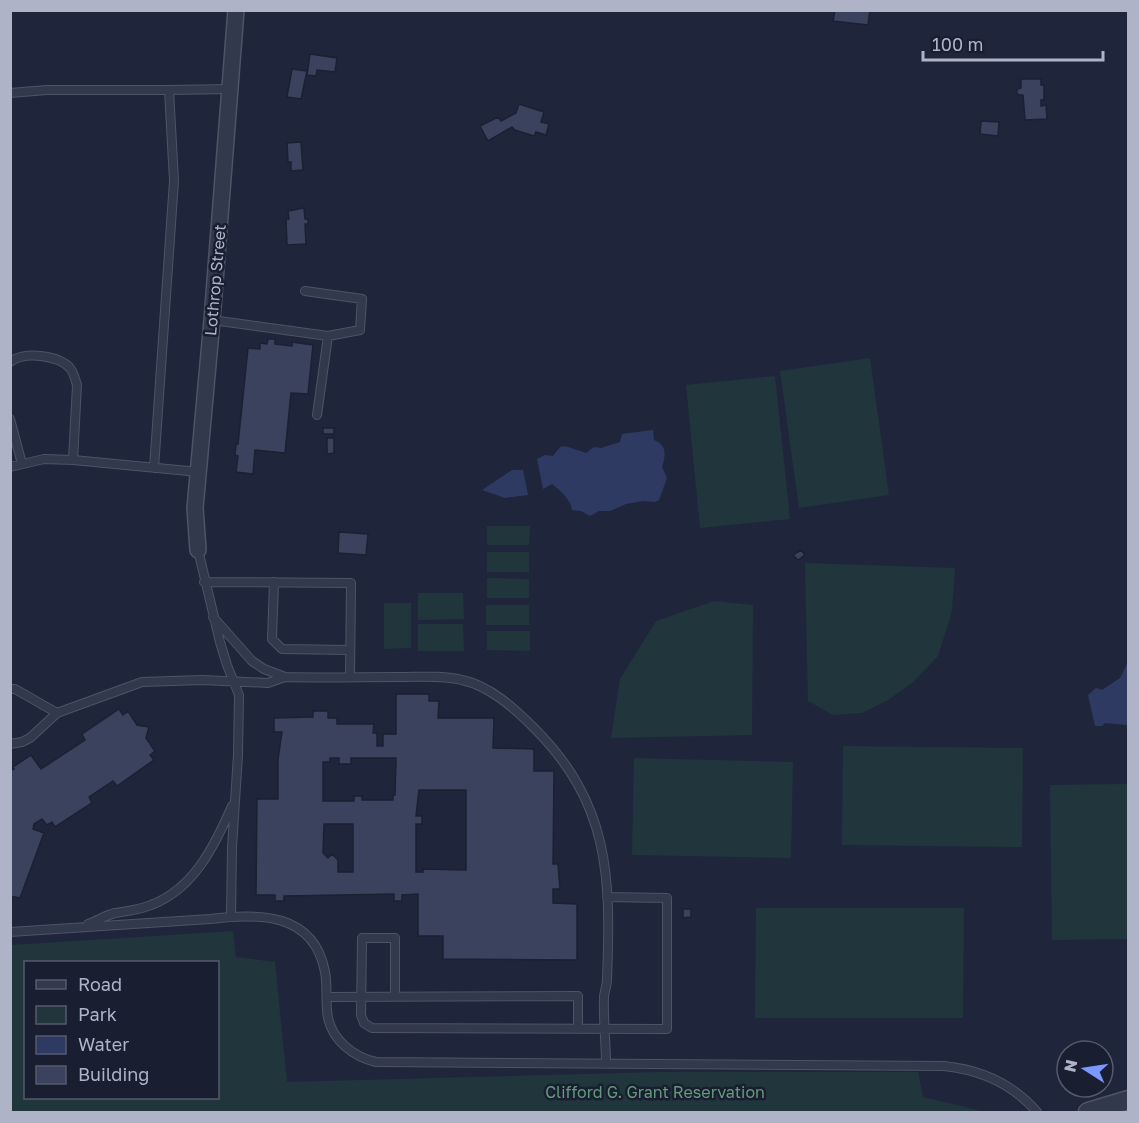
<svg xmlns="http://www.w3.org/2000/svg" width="1139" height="1123" font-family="'Golos Text',sans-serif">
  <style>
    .green { fill: #21353d; fill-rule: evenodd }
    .water { fill: #2e3a61 }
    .building { fill: #3b425d; stroke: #1b2033; stroke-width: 1.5; fill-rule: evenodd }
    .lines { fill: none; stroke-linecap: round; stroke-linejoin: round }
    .service-casing { stroke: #4e5367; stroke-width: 10 }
    .minor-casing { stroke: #4e5367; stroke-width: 18 }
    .tertiary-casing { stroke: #4e5367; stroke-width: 21 }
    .service { stroke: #33394c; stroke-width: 8 }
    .minor { stroke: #33394c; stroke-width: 15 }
    .tertiary { stroke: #33394c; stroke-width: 18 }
    .labels { text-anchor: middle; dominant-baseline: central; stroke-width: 5; stroke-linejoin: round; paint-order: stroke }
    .street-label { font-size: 16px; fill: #aeb3c8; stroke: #191e31 }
    .park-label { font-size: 16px; fill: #629c7a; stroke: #191e31 }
  </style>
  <rect width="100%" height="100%" fill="#1f263c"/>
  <!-- green -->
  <path class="green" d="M870 358 889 495 799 508 780 371Z
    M775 376 790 519 700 528 686 385Z
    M487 526H530L529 545H487Z
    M487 552H529V572H487Z
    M805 563 955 568 952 611 938 656 912 683 888 700 862 713 833 715 808 701Z
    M487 578 529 579V598H487Z
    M418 593H463L464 619 418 620Z
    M714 601 753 605 752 735 611 738 620 679 656 621Z
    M384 603H411V648L384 649Z
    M486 605H529V625H486Z
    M418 624H463L464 651H418Z
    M487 631H530V651L487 650Z
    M843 746 1023 748 1022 847 842 845Z
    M634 758 793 762 791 858 632 855Z
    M1127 784 1128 939 1052 940 1050 785Z
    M756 908H964L963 1018H755Z
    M233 931 236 957 275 962 287 1082 662 1072H918L923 1097 986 1112H11V945ZM26 962H218V1098H26Z"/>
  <!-- water -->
  <path class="water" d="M653 430 654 440C667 445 666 455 662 467L667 478 659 500 655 502 643 501 626 504 610 511H599L590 516 581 511 572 510C571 500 560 490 552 484L543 489 537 459 545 455 553 456 560 447 565 446 586 453 594 447 601 448 620 442 622 434Z
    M512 470H523L528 495 505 498 482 490Z
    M1128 662V725L1105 723 1102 726H1095L1088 695 1096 688 1102 690 1120 678Z"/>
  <!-- building -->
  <path class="building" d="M835 10H870L868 25 833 21Z
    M310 54 337 58 335 72 317 70 316 76 307 75Z
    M292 69 307 71 301 99 287 97Z
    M1021 79H1041V85H1044V100H1041V106L1046 105 1047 119 1025 120 1023 95H1019L1016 92 1018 89 1021 88Z
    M519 104 544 112 541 122 549 124 546 135 536 132 534 136 515 130 512 127 488 141 480 126 498 117 501 121 516 113Z
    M981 121 999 122 998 136 980 134Z
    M301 142 303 170 291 171V162H288L287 143Z
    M304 208 305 219H308V224H305L306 244 287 245 286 219H289L288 211Z
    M268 339H275V344L292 346V342L313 345 308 394 291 393 285 453 255 450 253 474 236 472 238 456 235 455 236 444H238L248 348 260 349V343L267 344Z
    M323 428H334V434H323Z
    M327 438H334V453L327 454Z
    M339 532 368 534 366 555 338 553Z
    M801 550 805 555 798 560 793 555Z
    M396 694H429V701H439L438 718H494L493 748 534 749V771H554L553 864H558L560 889H553V903L577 904V960L443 959V936H418V894L402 895V901H394V894L284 896V901H275V895H256L257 799H278V759L282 732H274V718L313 717V711H328V718H337V724H374L373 733H377V746H383V734H396ZM330 758H339V764H351V758H396L395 795H393V800H362V796H354V801H323V762H330ZM419 790H466V870L423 869V872H416V824H422V816H416ZM324 824H353V872H338V860L332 854 328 858 323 853Z
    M119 709 123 715 128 711 137 725 149 727 146 738 155 751 150 755 154 760 117 786 113 781 89 797 92 803 55 827 52 822 47 825 42 819 34 824 33 829 44 833 20 898 10 896V771L14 769 13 767 31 755 41 769 85 740 82 734Z
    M683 909H691V917L683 918Z"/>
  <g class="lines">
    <defs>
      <path id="service" d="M10 93 47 90H169
        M305 291 362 299 360 330 328 336
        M212 320 328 336 317 415
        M10 362C24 351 58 355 70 368 74 373 75 379 77 385L73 460
        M10 419 22 464
        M10 467 44 459 73 460 199 472
        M154 468 174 181 169 90 230 89
        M198 550 220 642 227 665 239 695 238 755 232 847 231 916
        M204 582 351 583 350 677
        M274 582 272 639 282 649 350 650
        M213 617 252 661 264 669 285 677C323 678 361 677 399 677 420 677 442 675 462 680 490 686 514 708 533 727 610 803 611 877 607 979 607 985 605 990 604 996 603 1019 606 1042 606 1064
        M10 689H15L57 713
        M10 744 22 742 30 738 57 713 142 682 202 680 268 683 285 677
        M88 924C97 921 106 915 115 913 127 911 139 910 151 905 194 889 215 845 232 806
        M10 932 210 919C258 913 314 912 325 972 328 987 325 1003 328 1018 333 1041 354 1057 376 1062L944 1066C982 1070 1013 1084 1037 1112
        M395 996V938H362L361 1015 364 1023 372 1028 667 1029V898L607 897
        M327 997 578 996V1029"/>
      <path id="minor" d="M198 550 195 508 212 320 236 10"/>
      <path id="tertiary" d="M1088 1112 1128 1100"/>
    </defs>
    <!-- service casing -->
    <use href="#service" class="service-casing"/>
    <!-- minor casing -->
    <use href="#minor" class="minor-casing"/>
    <!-- tertiary casing -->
    <use href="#tertiary" class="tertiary-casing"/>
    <!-- service -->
    <use href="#service" class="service"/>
    <!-- minor -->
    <use href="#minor" class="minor"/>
    <!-- tertiary -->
    <use href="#tertiary" class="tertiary"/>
  </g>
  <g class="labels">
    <!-- street labels -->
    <g class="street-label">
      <text transform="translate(215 280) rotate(-85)">Lothrop Street</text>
    </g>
    <!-- park labels -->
    <g class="park-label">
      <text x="655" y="1092">Clifford G. Grant Reservation</text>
    </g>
  </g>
  <!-- border -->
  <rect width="1139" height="1123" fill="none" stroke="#aeb3c8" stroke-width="24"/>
  <!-- legend -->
  <rect x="24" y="961" width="195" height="138" fill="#191e31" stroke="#555a6d" stroke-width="1.5"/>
  <rect x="36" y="980" width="30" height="9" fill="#33394c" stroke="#555a6d" stroke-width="1.5"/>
  <text x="78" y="991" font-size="18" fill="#aeb3c8">Road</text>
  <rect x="36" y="1006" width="30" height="18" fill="#21353d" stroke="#555a6d" stroke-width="1.5"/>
  <text x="78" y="1021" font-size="18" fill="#aeb3c8">Park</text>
  <rect x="36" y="1036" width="30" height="18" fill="#2e3a61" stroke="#555a6d" stroke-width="1.5"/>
  <text x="78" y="1051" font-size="18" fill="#aeb3c8">Water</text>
  <rect x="36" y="1066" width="30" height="18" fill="#3b425d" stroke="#555a6d" stroke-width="1.5"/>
  <text x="78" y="1081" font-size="18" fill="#aeb3c8">Building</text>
  <!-- north arrow -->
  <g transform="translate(1085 1069) rotate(282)"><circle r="28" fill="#191e31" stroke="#555a6d" stroke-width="1.5"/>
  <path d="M0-4.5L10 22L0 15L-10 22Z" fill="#7c97ff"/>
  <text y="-9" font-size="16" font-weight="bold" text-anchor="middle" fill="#aeb3c8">N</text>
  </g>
  <!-- scale -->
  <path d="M923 51v9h180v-9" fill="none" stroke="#aeb3c8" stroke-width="3"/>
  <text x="932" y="51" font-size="18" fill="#aeb3c8" stroke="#191e31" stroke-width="4.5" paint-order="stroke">100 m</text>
</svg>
